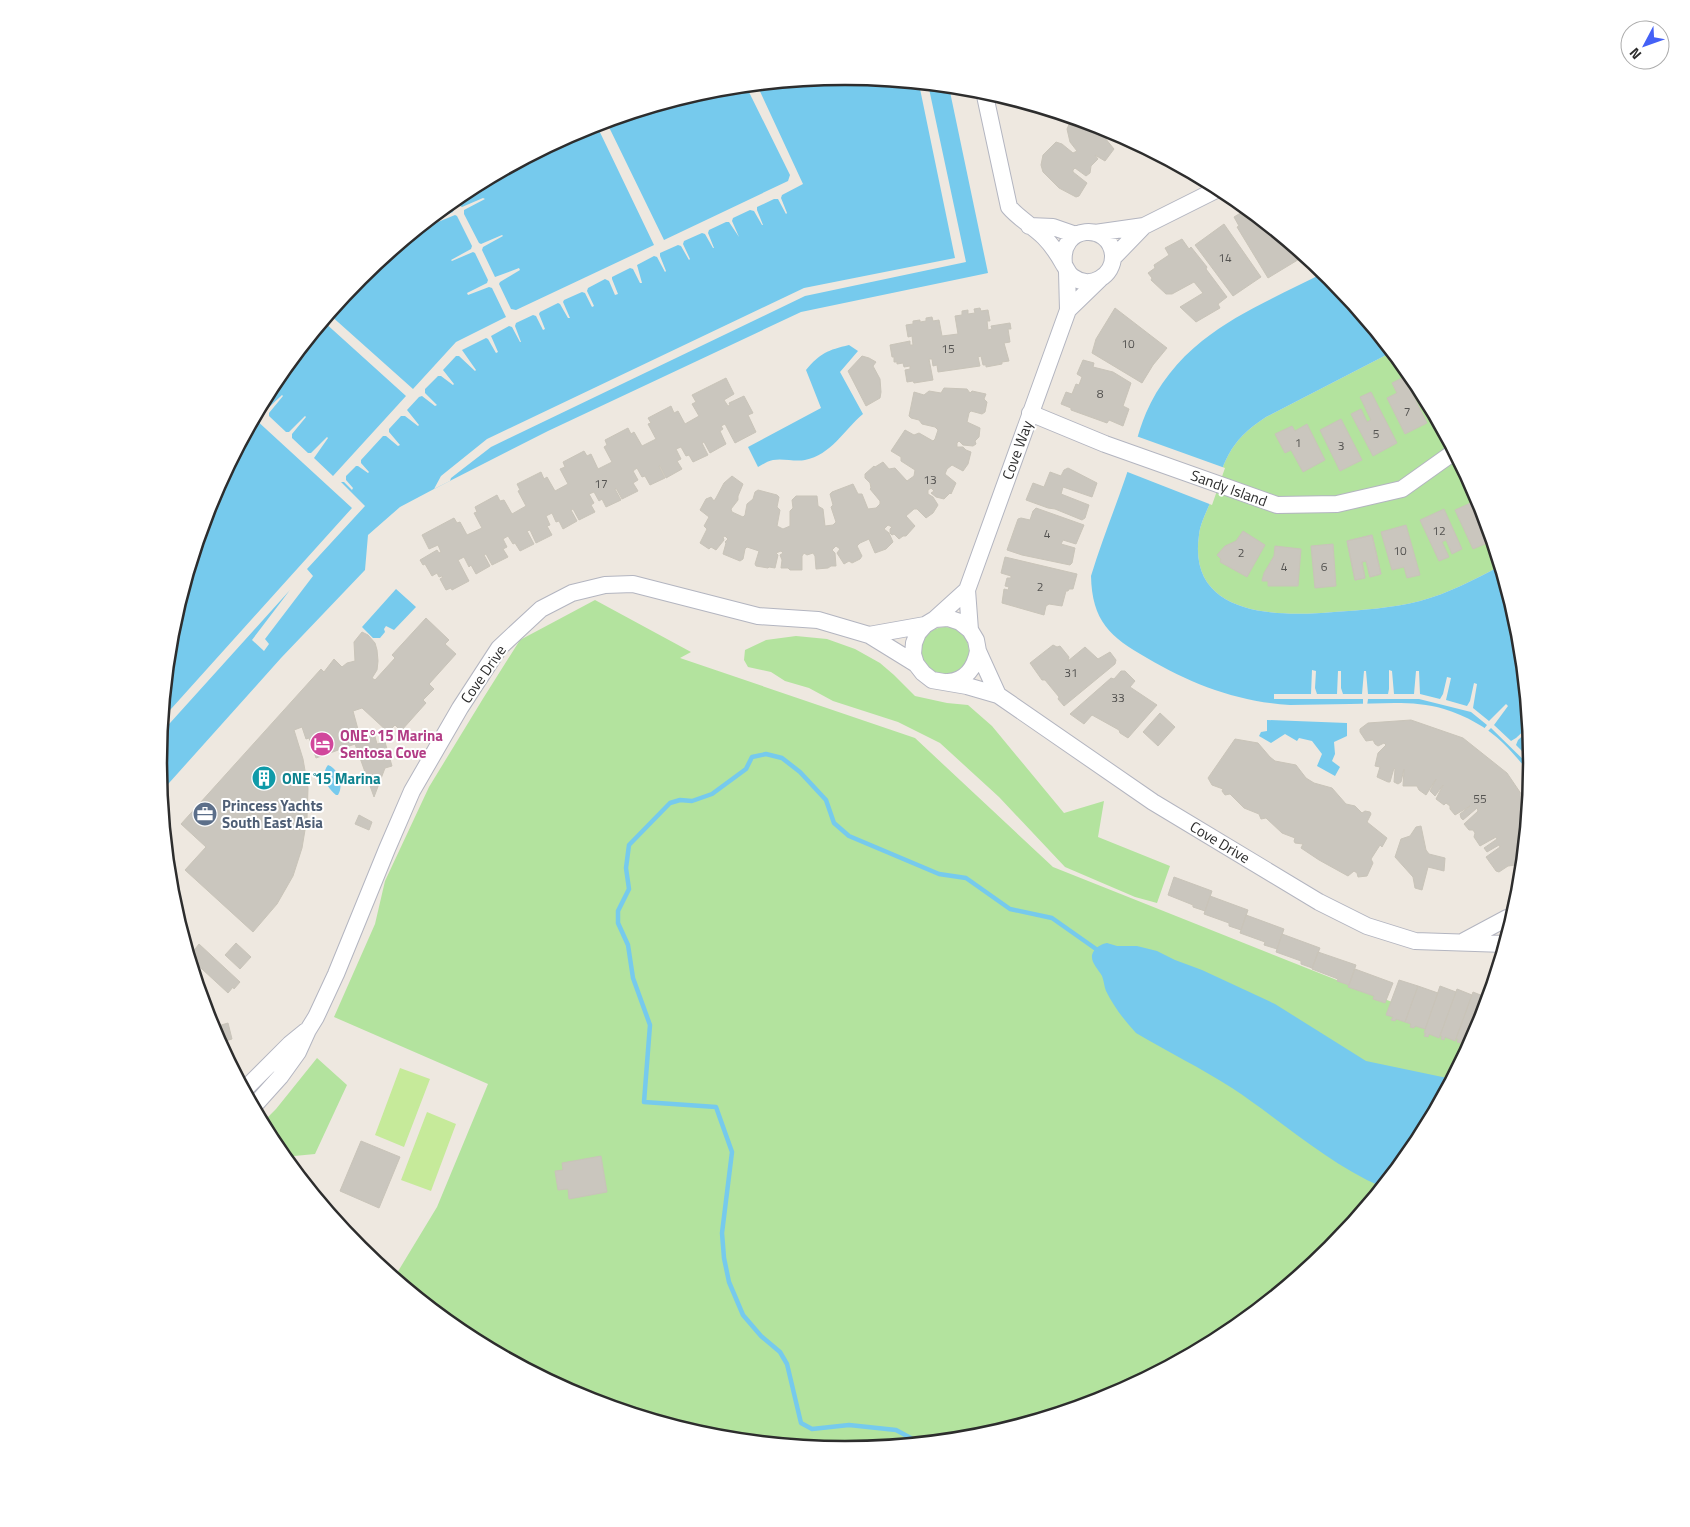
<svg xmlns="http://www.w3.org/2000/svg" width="1690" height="1527" font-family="'Titillium Web',sans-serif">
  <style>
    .green { fill: #b3e39e }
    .pitch { fill: #c6ea9a }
    .water { fill: #76caed }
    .pier { fill: #eee8e0 }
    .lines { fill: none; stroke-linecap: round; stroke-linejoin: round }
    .stream { stroke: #76caed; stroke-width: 4.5 }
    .building { fill: #cac6be; stroke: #c9c4b9 }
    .minor-casing { stroke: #b3b5c0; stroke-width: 18 }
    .minor { stroke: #fff; stroke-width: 16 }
    .labels { text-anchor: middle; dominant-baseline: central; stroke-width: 4; stroke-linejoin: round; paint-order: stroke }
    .number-label { font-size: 12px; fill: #545351 }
    .street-label { font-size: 15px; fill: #2d2d2d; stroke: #fff }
    .hotel-label { font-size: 15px; font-weight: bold; fill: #b23c85; stroke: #fff; text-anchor: start }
    .culture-label { font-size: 15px; font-weight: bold; fill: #0d838f; stroke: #fff; text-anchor: start }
    .service-label { font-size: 15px; font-weight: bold; fill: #4e5e75; stroke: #fff; text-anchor: start }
    .rim { fill: none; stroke: #2d2d2d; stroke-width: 2.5 }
  </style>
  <rect width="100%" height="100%" fill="#eee8e0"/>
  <!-- green -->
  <path class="green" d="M1392 352 1417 382 1480 501 1500 566C1474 580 1449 593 1420 601 1392 608 1363 610 1334 612 1278 617 1187 617 1199 535 1200 524 1206 513 1210 503 1225 462 1227 442 1266 417Z
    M595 600 691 652 680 658 915 738 1053 867 1475 1035 1416 1146 1331 1250 1227 1335 1108 1399 979 1438 845 1451 711 1437 582 1398 463 1335 394 1278 437 1207 488 1084 334 1017 375 924 385 881 429 787 484 697 520 640Z
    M921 651a24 24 0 1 1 48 0a24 24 0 1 1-48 0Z
    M796 636 827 639 855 649 880 663 894 675 915 696 947 703 968 705 992 726 1064 813 1104 801 1098 837 1170 866 1157 903 1135 897 1065 867 999 797 940 743 898 722 833 701 809 688 785 681 771 672 748 667 744 660 745 650 766 640Z
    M317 1058 347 1085 315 1154 284 1157 273 1145 262 1123 276 1109Z"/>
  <!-- pitch -->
  <path class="pitch" d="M400 1068 430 1079 404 1147 375 1135Z
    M427 1112 456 1124 431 1191 401 1180Z"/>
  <!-- water -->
  <path class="water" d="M845 76 949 87 988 273 801 312 548 431 434 489 400 507 368 535 365 570 281 658 161 792 158 763 171 629 210 500 274 381 359 277 463 192 582 128 711 89Z
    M1325 272 1331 278 1392 352 1266 417C1227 442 1225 462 1210 503 1206 513 1200 524 1199 535 1187 617 1278 617 1334 612 1363 610 1392 608 1420 601 1449 593 1474 580 1500 566L1519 630 1532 764 1531 773C1521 764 1513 752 1503 743 1487 727 1466 716 1444 709 1414 700 1381 704 1350 704 1330 704 1310 705 1290 705 1238 702 1191 684 1147 658 1110 637 1092 621 1091 576 1101 543 1114 511 1125 479 1133 457 1137 434 1146 413 1158 385 1178 360 1202 341 1238 312 1283 294 1325 272Z
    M849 345 858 351 840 372 863 414C844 430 831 455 805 460 795 462 783 458 773 460 768 461 763 464 758 467L748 447 821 408 806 370C820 353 828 350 849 345Z
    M396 589 416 607 394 630 386 626 384 629 385 632 380 638H373L362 627Z
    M1267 720 1347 723V736L1334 742 1335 754 1332 761 1340 767 1335 776 1317 766 1322 754 1312 741 1299 738 1297 741 1285 734 1271 743 1259 736 1261 732 1267 731Z
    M328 765C339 769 344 785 338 795H336C327 788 320 775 328 765Z
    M1107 943 1117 946H1137L1157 951 1175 960 1202 970 1275 1004 1366 1061 1452 1079 1416 1146 1382 1187C1327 1163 1282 1121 1232 1088 1201 1068 1168 1052 1136 1033 1124 1020 1114 1007 1106 991 1104 986 1104 981 1102 976 1098 969 1091 963 1092 955 1094 948 1101 944 1107 943Z"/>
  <!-- pier -->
  <path class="pier" d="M919 84H928L966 262 805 296 491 447 451 478 450 481 434 489 441 476 487 439 804 288 955 258Z
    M757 85 803 184 782 195 781 198 787 213 786 214 778 199H774L757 207V210L763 225H762L754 211 750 210 733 218 732 221 739 237 729 222H726L709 230 708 233 714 248H713L705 234 702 233 684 241 683 244 690 259 689 260 681 246 678 245 660 253V256L666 271 665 272 657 257 654 256 637 265 642 283H640L633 269 630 268 612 277V279L618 294 615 295 609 281 605 279 588 288 587 291 594 306 592 307 585 293 582 292 564 300 563 302 570 318H568L560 304 558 303 540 312 539 314 545 329 543 330 536 316 533 315 516 323 515 326 521 342H520L512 327 509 326 491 336 498 352 496 353 488 339 486 338 462 350 476 370 475 371 459 356H456L443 370 454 384 453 385 441 376H438L425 389V393L437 405 435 406 422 396 419 397 407 410 419 425 418 426 405 416H401L389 429V432L400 445 398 446 386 436H383L361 460V463L369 472 368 473 358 466H356L346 476V480L353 488 352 490 344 482H341L365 506 307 569 313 576 265 639 269 644 264 651 252 640 290 590 161 733 162 719 352 508 254 418 259 408 265 411 282 395 283 396 269 413V416L286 432H289L305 416 306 417 292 434V438L308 453H311L327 437 328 438 314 458 333 476 406 396 323 321 329 314 413 389 456 342 506 317 492 288 489 287 468 295 467 293 487 283 488 280 475 253 473 252 452 261 451 260 471 249 472 246 457 216 455 215 433 224 432 222 453 212 454 209 451 202 456 198 460 206 462 207 483 198 485 199 464 210V214L479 243 481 244 502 235 503 236 483 247 482 250 495 277 519 268 520 270 500 282 499 284 511 309 516 310 654 245 596 124 606 121 664 240 788 181 790 175 746 86Z
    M1136 436 1225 468 1212 505 1125 471Z
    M1312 670 1316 671 1315 688 1317 694H1337L1338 671H1341V688L1343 694H1362L1364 671H1366L1368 694H1388L1389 689V670L1392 671 1394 694H1414L1416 671H1419L1420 694 1440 699 1443 694 1447 677 1451 678 1446 700 1467 706 1470 701 1474 683 1477 684 1473 708 1489 721 1506 704 1508 706 1494 725 1511 741 1516 738 1529 726V730L1518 740 1516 745 1532 761V768L1491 728 1486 733 1483 730 1487 725 1471 712 1419 699H1368L1367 706H1363V699H1274V694H1311Z"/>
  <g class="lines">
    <!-- stream -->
    <path class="stream" d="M920 1443 896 1430 849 1425 812 1429 801 1423 787 1364 780 1352 761 1336 743 1315 729 1282 724 1258 722 1233 732 1152 716 1107 644 1102 650 1025 633 978 628 945 618 923V911L629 889 626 868 629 845 670 803 680 800 692 801 712 794 746 769 752 757 766 754 782 758 800 772 826 800 834 823 849 836 939 874 966 878 1010 909 1052 918 1096 949"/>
  </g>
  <!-- building -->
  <path class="building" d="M1076 119 1091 123 1096 127 1114 149 1105 161 1095 155 1098 159 1091 166 1090 173 1086 176 1075 168 1073 170V172L1087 183 1079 196 1076 197 1059 188 1043 172 1041 165 1043 155 1056 142 1062 144 1073 153 1077 151 1070 142 1067 129 1070 122Z
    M1247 209 1294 247 1301 258 1268 278 1237 227 1239 226 1234 217Z
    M1224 224 1261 277 1233 296 1195 245Z
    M1182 239 1189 249 1191 247 1207 267 1206 269 1227 297 1218 304 1220 308 1196 322 1180 307 1203 293 1194 282 1172 294H1166L1151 280 1152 278 1148 273 1155 268 1154 265 1169 255 1165 248Z
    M980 308 981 311 988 310 990 321H987L988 330 992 329 991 326 1010 323 1011 329H1008L1010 342 1004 343 1009 361 1002 362V364L986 367V365H983L981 356 978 357 980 366 938 372 937 365 933 366 932 359H929L933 380 914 383 913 381 907 382 905 370 910 369V366L904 367 903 363 897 364V362H894V357H892L890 345 910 341V345H913L912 336 908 337 906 325 913 324V321L920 320V322L926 321V318L932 317 933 321 939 320 942 336 958 334 955 316 962 315V311L968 310V314L975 313 974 309Z
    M1115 308 1167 348 1153 365 1142 383 1092 353 1096 339Z
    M862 356 869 358 876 362 873 366 880 379 881 392 880 398 866 406 848 371Z
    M1083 360 1094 363 1093 367 1113 372 1131 383 1123 406 1129 409 1123 426 1109 420 1107 423 1071 410V408L1061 404 1066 392 1072 394 1076 384 1079 385 1082 377 1077 374Z
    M1404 377 1427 423 1405 434 1387 398 1397 393 1392 383Z
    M726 378 734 394 724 400 728 406 730 405 729 403 744 396 753 413 748 415 756 432 735 443 725 424 721 426 723 429 720 431 726 444 710 453 704 442 702 443 708 455 693 462 689 455 686 456 681 447 676 449 681 459 677 461 682 469 666 478 660 466H659L665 478 650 485 645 476 642 477 637 468 633 471 638 480 633 483 638 491 622 499 616 488 615 489 621 500 606 507 602 499 599 501 594 492 589 494 594 503 591 505 595 512 579 520 573 509 571 510 577 521 563 529 559 521 556 522 552 513 546 516 550 525 547 526 552 535 536 543 530 530 527 531 534 544 520 551 515 543 513 544 508 536 503 539 507 547 503 549 508 557 492 565 486 554 484 555 490 566 476 574 471 565 469 567 464 557 458 560 469 581 452 590 451 588 446 590 440 579 443 577 442 576 439 577 437 573 432 576 425 564 423 565 420 560 437 550 439 553 441 552 438 545 429 549 422 535 454 518 457 523 460 522 467 535 482 528 474 513 477 512 475 507 497 495 500 501 504 500 512 514 526 506 518 491 520 490 517 484 541 472 544 479 547 477 555 491 568 484 560 469 565 467 563 462 584 451 587 456 591 454 598 469 612 462 604 447 607 445 605 440 628 428 631 434 634 432 642 446 656 439 648 424 651 423 648 418 671 406 674 413 678 411 685 424 699 416 692 404 696 402 692 395Z
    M944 388 967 389 970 393 972 391 986 394 984 399 987 402 985 412 982 414 971 411 969 413 967 422 980 428 979 437 975 441 976 444 973 446 963 445 959 441 957 443V447H963L966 450 971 452 968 464 963 471 952 465 947 469 945 474 956 483 951 494 950 493 944 499 936 497 931 493 934 491 931 488 928 490V494L933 497 938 505 933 513 926 518 917 509H914L906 516 915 526 906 536H903L899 539 894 534 892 535 890 533V529L892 527 888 525 884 529 889 533 893 542 886 549 875 553 869 539 860 543 857 546 862 556 860 559 852 563 849 561 844 564 837 553 840 549 836 546 832 550 835 553 836 566H831L828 568 816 569 815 556 813 553 807 555 804 553 802 556V570H790L788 568H781L782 560 780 555 783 553 781 551 776 553 778 555 775 568 769 567 768 568 756 566 755 564 759 551 747 547 745 549 743 559 740 561 723 554 726 543 725 542 728 539 725 536 723 537 724 540 716 550 711 547 709 549 700 543 707 529 704 526 709 517 700 510 706 499 711 497 714 501 716 498 724 483 732 476 743 484 738 496V500L731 509 732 512 743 517 745 515 747 504 753 499 755 492 758 490 777 495 779 497 777 507 780 510 777 526 783 529 790 526V511L793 508 792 500 796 496H817L818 506 823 509 825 526 833 525 836 522 831 507 833 505 830 494 832 492 853 484 858 494H862L868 509 876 508 880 504V501L870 489 871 488 870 483 865 478V474L874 466 875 467 883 462 889 469 895 468 907 481 914 476 915 470 901 461V457L891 451 905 430 914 435 919 433 933 441 935 439 938 430 935 427 922 424 919 420 911 418 909 416 914 392 924 395 929 391 941 393Z
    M1371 392 1397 443 1373 456 1351 414 1361 409 1367 422 1371 420 1360 397Z
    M1341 419 1362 460 1340 471 1320 430Z
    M1307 424 1325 460 1303 472 1291 450 1285 453 1275 434 1292 426 1295 431Z
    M1068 468 1097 483 1092 497 1063 487 1061 494 1089 505 1085 518 1082 520 1055 509 1048 508 1026 500 1033 483 1044 487 1050 472 1061 476 1064 470Z
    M1475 501 1492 541 1473 549 1455 510Z
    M1036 508 1084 525 1076 544 1063 540 1061 544 1075 548 1072 563 1070 565 1022 555 1007 550 1018 519 1021 518 1030 520 1033 511Z
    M1444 509 1462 549 1452 554 1446 540 1442 542 1449 557 1439 561 1420 520Z
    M1406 525 1420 575 1407 578 1404 567 1392 570 1381 532Z
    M1243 531 1265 545 1247 577 1220 562 1221 559 1217 555 1225 546 1236 541Z
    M1372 535 1381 574 1370 577 1366 561 1362 562 1365 578 1355 580 1347 541Z
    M1372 535 1381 574 1370 577 1366 561 1362 562 1365 578 1355 580 1347 541Z
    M1333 544 1336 586 1315 588 1311 546Z
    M1275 546 1301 549 1298 586H1268V581H1262L1264 573 1274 556Z
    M1005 557 1077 574 1073 589H1069L1068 591H1066L1062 606 1049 604 1046 606 1044 615 1002 603 1004 589 1008 590 1009 587 1005 586 1007 578H1011V576L1001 573Z
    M426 618 449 640 445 644 456 654 429 684 434 689 423 700 426 703 401 731 395 725 388 732 362 708 353 711 359 733 373 729 377 744 385 742 392 766 385 768 374 797 355 744 316 758 309 738 306 739 302 727 294 730 303 759 308 788 307 818 302 848 293 876 277 904 253 932 185 870 206 847 181 824 321 669 324 672 334 659 342 667 347 663 355 661 354 642 362 632 368 635 375 643 377 650 378 661 377 670 372 678 375 680 395 658 392 655Z
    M1053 645 1057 647 1060 646 1069 657 1068 661 1085 647 1098 659 1110 652 1116 660 1115 664 1064 706 1058 699 1059 697 1045 680H1042L1030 663Z
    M1121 671H1125L1135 681 1130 687 1157 705 1128 738 1120 733 1119 730 1092 715 1084 724 1070 714 1111 678 1114 679Z
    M1160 713 1175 727 1158 746 1143 732Z
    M1411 720 1463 738 1507 773 1528 804 1523 860 1516 865 1508 866 1499 872 1496 871 1486 857 1500 847 1499 845 1487 852 1484 848 1497 839 1496 837 1480 846 1474 837 1475 833 1473 830H1469L1464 824 1478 811 1477 808 1463 820 1461 818 1460 814 1470 806 1455 815 1450 809V806L1446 803 1444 805 1436 799 1443 785 1435 796 1430 791 1436 779 1426 795 1419 790 1417 786H1403L1404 769 1401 782 1398 784 1394 782 1395 769 1394 768 1390 782H1388L1377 777 1380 767 1375 766 1378 753 1386 745 1384 743 1378 746 1375 744 1373 740 1366 741 1360 732V729L1368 723Z
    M1235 739 1258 743 1270 757 1275 761 1296 765 1306 778 1314 783 1332 788 1346 804 1355 806 1362 813 1365 811 1370 812 1371 814 1367 822 1387 838 1382 847 1380 845 1371 859 1373 863 1367 876 1358 877 1357 873 1354 871 1348 876 1319 860 1301 848 1303 844 1295 843 1294 841 1295 838 1282 833 1266 818 1261 819 1259 814 1244 808 1230 794 1225 795 1222 791 1223 789 1212 785 1208 778Z
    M359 815 372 822 369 830 355 824Z
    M1421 826 1426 850 1429 854 1445 858 1444 871 1428 867 1422 890 1415 888 1413 877 1395 857 1401 839 1410 836 1416 827Z
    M1174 877 1212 891 1205 911 1193 907V905L1168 895Z
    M1210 896 1248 910 1241 930 1229 926V923L1204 914Z
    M1246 915 1284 929 1277 949 1264 945 1265 942 1240 933Z
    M1282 934 1320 948 1312 968 1301 964V961L1276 952Z
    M236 943 251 957 240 969 225 955Z
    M199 944 240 982 234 989 233 987 228 993 189 957Z
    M1318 952 1356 965 1349 985 1337 981 1338 979 1312 969Z
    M1355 969 1393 983 1385 1003 1373 999 1374 996 1348 987Z
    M1399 980 1418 986 1405 1022 1396 1019 1395 1021 1391 1020 1393 1017 1386 1015Z
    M1418 986 1438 993 1425 1029 1415 1026 1414 1028 1410 1027 1411 1024 1405 1022Z
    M1440 986 1456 992 1439 1038 1429 1034 1428 1037 1424 1036 1426 1033H1424Z
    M1457 989 1472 995 1455 1041 1445 1037 1444 1040 1441 1039 1442 1036H1440Z
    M1473 992 1488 998 1471 1044 1462 1040 1461 1043 1457 1042 1458 1039H1456Z
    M228 1023 232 1039 219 1043 211 1028Z
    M361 1141 400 1157 379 1208 340 1191Z
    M601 1156 607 1192 569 1199 568 1189 558 1190 555 1171 563 1170 562 1163Z"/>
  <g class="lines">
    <defs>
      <path id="minor" d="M984 91 1009 207C1019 219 1033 226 1044 237 1051 244 1059 256 1064 265 1067 269 1068 274 1073 277 1090 290 1114 276 1113 255 1110 222 1059 224 1064 264
        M1029 226 1053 227 1076 235
        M1095 233 1144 226 1220 188
        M1113 258 1144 226
        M1068 310 1100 279
        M1030 413 1105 444 1277 505 1337 504 1402 489 1454 452
        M935 619 967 590
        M925 625 918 633 914 643 913 654 916 664 923 673 932 680 967 686 998 695 1153 802 1319 902 1367 926 1415 941 1505 944
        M970 630 967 590 1068 310 1067 271
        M869 635 925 625 935 619 948 618 960 622 970 630 976 640 978 651 998 695
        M948 682C966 681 975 667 978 651
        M1464 941 1507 918
        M244 1090 290 1044 306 1031
        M253 1107 280 1077 298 1052 308 1030 316 1017 336 974 387 849 412 791 460 708 499 648 541 609 572 593 605 585 633 584 758 616 818 620 869 635 916 664"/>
    </defs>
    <!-- minor casing -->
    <use href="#minor" class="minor-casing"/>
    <!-- minor -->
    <use href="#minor" class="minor"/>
  </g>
  <!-- icons -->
  <defs>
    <symbol id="hotel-disc" viewBox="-11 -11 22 22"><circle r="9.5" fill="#d1479c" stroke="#fff"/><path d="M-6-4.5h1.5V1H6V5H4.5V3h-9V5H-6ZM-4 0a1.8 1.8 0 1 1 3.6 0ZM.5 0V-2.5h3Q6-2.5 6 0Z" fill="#fff"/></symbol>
    <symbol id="building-disc" viewBox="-11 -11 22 22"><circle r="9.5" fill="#0f9aa8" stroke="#fff"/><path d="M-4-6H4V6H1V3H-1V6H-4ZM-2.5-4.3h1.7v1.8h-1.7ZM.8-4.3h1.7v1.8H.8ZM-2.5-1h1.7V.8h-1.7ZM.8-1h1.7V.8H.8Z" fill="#fff"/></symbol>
    <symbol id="office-disc" viewBox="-11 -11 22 22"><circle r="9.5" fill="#5c6f8a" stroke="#fff"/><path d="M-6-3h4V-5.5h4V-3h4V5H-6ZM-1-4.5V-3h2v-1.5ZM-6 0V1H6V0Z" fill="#fff"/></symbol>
  </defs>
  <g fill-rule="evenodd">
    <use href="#hotel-disc" x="308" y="730" width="28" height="28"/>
    <use href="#building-disc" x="250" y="764" width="28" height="28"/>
    <use href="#office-disc" x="191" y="800" width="28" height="28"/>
  </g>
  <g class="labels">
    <!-- number labels -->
    <g class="number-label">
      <text x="1225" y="257">14</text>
      <text x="1128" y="343">10</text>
      <text x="948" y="348">15</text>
      <text x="1100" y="393">8</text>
      <text x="1407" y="411">7</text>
      <text x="1376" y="433">5</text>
      <text x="1298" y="442">1</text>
      <text x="1341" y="445">3</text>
      <text x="930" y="479">13</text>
      <text x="601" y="483">17</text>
      <text x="1439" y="530">12</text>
      <text x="1047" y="533">4</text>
      <text x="1400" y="550">10</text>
      <text x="1241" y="552">2</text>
      <text x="1284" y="566">4</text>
      <text x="1324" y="566">6</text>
      <text x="1040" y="586">2</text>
      <text x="1071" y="672">31</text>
      <text x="1118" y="697">33</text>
      <text x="1480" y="798">55</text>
    </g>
    <!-- street labels -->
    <g class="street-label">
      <text transform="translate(1017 450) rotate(-70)">Cove Way</text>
      <text transform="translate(1229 488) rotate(20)">Sandy Island</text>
      <text transform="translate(483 674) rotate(-55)">Cove Drive</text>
      <text transform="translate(1220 842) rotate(31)">Cove Drive</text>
    </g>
    <!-- hotel labels -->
    <g class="hotel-label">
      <text x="340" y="735">ONE°15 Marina<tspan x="340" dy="17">Sentosa Cove</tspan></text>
    </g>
    <!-- culture labels -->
    <g class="culture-label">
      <text x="282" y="778">ONE ̊15 Marina</text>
    </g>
    <!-- service labels -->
    <g class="service-label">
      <text x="222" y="805">Princess Yachts<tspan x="222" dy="17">South East Asia</tspan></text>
    </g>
  </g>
  <!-- crop -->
  <path d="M0 0H1690V1527H0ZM167 763a678 678 0 1 1 1356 0a678 678 0 1 1-1356 0Z" fill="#fff" fill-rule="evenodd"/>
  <path class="rim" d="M167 763a678 678 0 1 1 1356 0a678 678 0 1 1-1356 0Z"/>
  <!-- north arrow -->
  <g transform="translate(1645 45) rotate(229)"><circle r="24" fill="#ffffff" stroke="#ababab"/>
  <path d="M0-4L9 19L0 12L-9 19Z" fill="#4461f6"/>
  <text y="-8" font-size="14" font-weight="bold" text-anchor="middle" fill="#2d2d2d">N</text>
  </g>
</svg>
